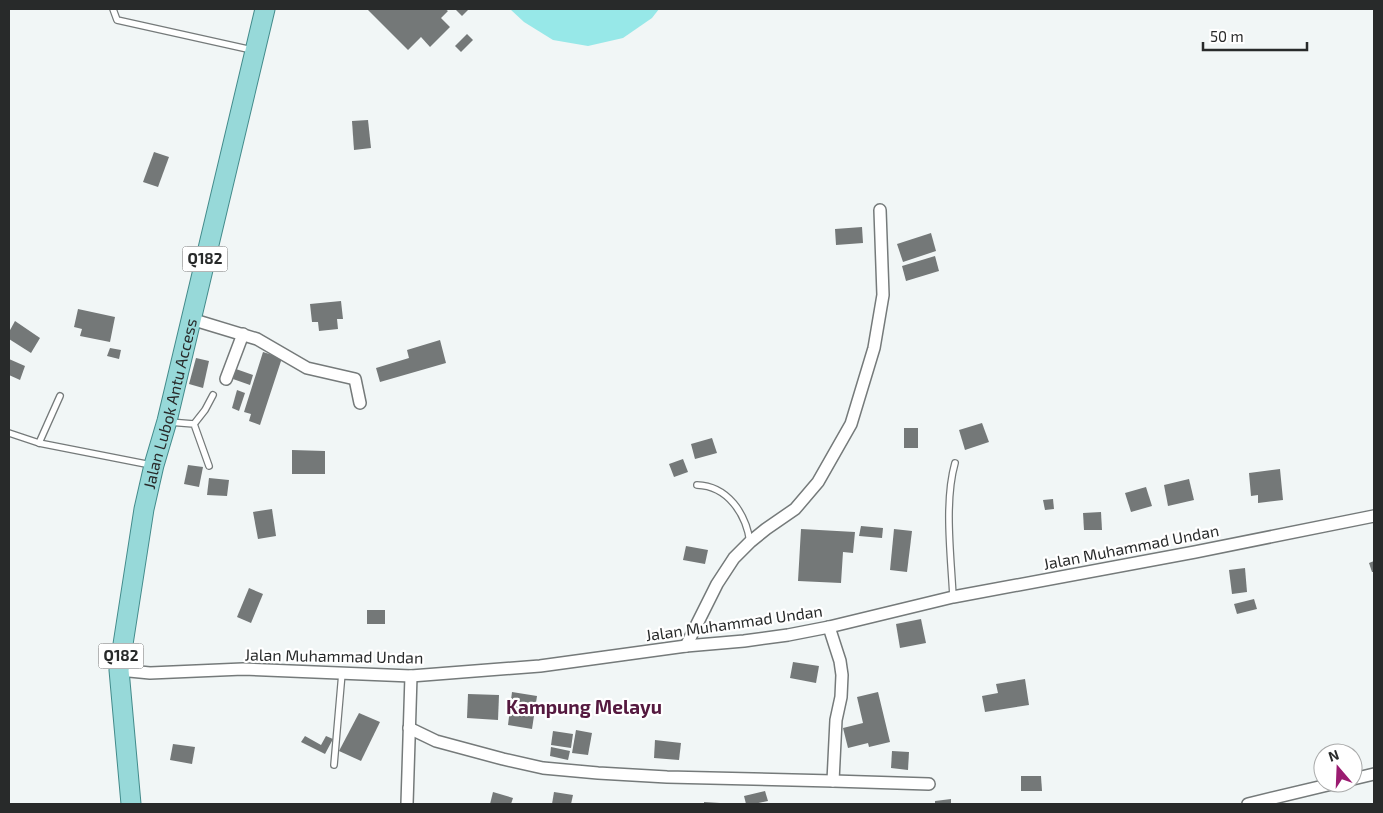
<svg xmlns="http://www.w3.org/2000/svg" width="1383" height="813" viewBox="0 0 1383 813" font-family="'Exo 2',sans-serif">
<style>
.green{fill:#97e8e8}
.building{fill:#747878}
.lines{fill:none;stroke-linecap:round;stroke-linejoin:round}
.lane-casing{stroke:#757a7a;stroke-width:8}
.street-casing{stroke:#757a7a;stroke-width:14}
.primary-casing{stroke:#438b8b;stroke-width:21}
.lane{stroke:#fff;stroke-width:5.5}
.street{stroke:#fff;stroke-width:11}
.primary{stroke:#97d9d9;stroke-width:19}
.labels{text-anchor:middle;stroke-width:4.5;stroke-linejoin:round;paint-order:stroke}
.shield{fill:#fff;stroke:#686a6a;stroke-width:1}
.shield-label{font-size:15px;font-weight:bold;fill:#282a2a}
.street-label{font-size:16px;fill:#282a2a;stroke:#fff}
.quarter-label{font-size:19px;font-weight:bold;fill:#55193f;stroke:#fff}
</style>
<rect width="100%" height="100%" fill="#f1f6f6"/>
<polygon class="green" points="510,9 659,9 652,18 623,38 588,46 553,40 524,22"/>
<g class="building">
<polygon points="367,9 445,9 448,11 441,18 450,27 430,47 421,37 408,50"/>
<polygon points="455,9 469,9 462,16"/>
<polygon points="467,34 473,40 461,52 455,46"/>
<polygon points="368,120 371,148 354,150 352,121"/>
<polygon points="154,152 169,157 158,187 143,182"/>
<polygon points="862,227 863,243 836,245 835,229"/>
<polygon points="931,233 936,251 903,262 897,244"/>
<polygon points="935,256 939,271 906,281 902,266"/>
<polygon points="341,301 343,319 337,319 338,329 319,331 318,322 312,322 310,304"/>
<polygon points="78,309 115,317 110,342 80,336 82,329 74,327"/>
<polygon points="15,321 40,338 31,353 9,339 9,332"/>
<polygon points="440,340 446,363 380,382 376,368 409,358 407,350"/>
<polygon points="110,348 121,350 119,359 107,356"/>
<polygon points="263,352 282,358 260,425 249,421 251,414 244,412"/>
<polygon points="196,358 209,361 203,388 189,384"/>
<polygon points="9,359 25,366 20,380 9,375"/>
<polygon points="236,369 253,375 250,385 233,379"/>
<polygon points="237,390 245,393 239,411 232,408"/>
<polygon points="982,423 989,442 965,450 959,430"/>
<rect x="904" y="428" width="14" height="20"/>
<polygon points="712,438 717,453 695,459 691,444"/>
<polygon points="292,450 325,451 325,474 292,474"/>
<polygon points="683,459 688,472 674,477 669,464"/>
<polygon points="188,465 203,467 199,487 184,484"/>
<polygon points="1280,469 1283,500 1258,503 1258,495 1251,496 1249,473"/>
<polygon points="209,478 229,480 227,496 207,495"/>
<polygon points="1189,479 1194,500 1168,506 1164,485"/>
<polygon points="1146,487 1152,506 1131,512 1125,493"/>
<polygon points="1053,499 1054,509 1045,510 1043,500"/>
<polygon points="272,509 276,536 258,539 253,512"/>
<polygon points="1101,512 1102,530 1084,530 1083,513"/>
<polygon points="861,526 883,528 882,538 859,536"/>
<polygon points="801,529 855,532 853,553 843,552 841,583 798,581"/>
<polygon points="894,529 912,531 907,572 890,570"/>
<polygon points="686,546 708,550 705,564 683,560"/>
<polygon points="1374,561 1374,572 1372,572 1369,563"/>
<polygon points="1245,568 1247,592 1232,594 1229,570"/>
<polygon points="249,588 263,594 251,623 237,617"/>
<polygon points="1254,599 1257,609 1237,614 1234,604"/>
<rect x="367" y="610" width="18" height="14"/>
<polygon points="921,619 926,643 900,648 896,624"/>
<polygon points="793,662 819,666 816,683 790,678"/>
<polygon points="1025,679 1029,705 985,712 982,696 998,693 996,684"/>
<polygon points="512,692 537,696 532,729 508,725"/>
<polygon points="878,692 890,742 869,747 868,743 848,748 843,728 863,723 857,697"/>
<polygon points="468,694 499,695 498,720 467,718"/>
<polygon points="359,713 380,722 361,761 339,751"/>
<polygon points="576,730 592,733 588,755 572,753"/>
<polygon points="553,731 573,734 571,748 551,745"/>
<polygon points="305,736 321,745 326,736 333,739 325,754 301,742"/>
<polygon points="655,740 681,743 679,760 654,758"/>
<polygon points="173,744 195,747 192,764 170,760"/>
<polygon points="551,747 570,751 568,760 550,756"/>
<polygon points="892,751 909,752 908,770 891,768"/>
<polygon points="1021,776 1041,776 1042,791 1021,791"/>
<polygon points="765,791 768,801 754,804 746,804 744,796"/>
<polygon points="493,792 513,798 511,804 490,804"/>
<polygon points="554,792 573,795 571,804 552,804"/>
<polygon points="951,799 951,804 935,804 935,801"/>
<polygon points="704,802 720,803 720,804 704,804"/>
</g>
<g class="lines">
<defs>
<g id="lane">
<polyline points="113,9 117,20 252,50"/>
<polyline points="169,422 194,424 209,466"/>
<polyline points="194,424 205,410 213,395"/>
<polyline points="9,433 39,443 151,465"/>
<polyline points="39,443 60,396"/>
<path d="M697,485C728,486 746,514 750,542"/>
<path d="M953,597C951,556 944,502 955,463"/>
<polyline points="334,765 342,673"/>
</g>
<g id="street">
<polyline points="191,319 257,339 307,368 355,379 360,403"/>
<polyline points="226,379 243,334"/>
<polyline points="829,627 840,661 842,675 841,697 836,720 833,781"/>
<polyline points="686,646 717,584 734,558 750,542 766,529 795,509 818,482 851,424 874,348 883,295 880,210"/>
<polyline points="119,670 150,673 243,669 411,676 540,666 686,646 744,641 788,635 829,627 953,597 1195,552 1374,516"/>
<polyline points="409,728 436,741 503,759 543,768 598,773 667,777 833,781 929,784"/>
<polyline points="1353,779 1374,774"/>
<polyline points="407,804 411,676"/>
<polyline points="1248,804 1336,783"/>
</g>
<g id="primary">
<path id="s1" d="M131,804L119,670L144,509L154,465L167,421L265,9"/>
</g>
</defs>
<use href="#lane" class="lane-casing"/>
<use href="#street" class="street-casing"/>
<use href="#primary" class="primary-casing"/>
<use href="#lane" class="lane"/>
<use href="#street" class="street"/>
<use href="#primary" class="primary"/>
</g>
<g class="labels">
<g class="shield">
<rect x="182.5" y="246.5" width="45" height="25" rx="4"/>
<rect x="98.5" y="643.5" width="45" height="25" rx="4"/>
</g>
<g class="shield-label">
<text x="205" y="264">Q182</text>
<text x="121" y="661">Q182</text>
</g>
<g class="street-label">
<text dy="6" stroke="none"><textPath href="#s1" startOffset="406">Jalan Lubok Antu Access</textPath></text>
<text transform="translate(1131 547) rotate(-11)" y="6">Jalan Muhammad Undan</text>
<text transform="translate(734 623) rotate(-8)" y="6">Jalan Muhammad Undan</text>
<text transform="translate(334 656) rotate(1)" y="6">Jalan Muhammad Undan</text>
</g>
<g class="quarter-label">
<text x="584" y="714">Kampung Melayu</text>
</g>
</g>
<rect width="1383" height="813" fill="none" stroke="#282a2a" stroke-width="20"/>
<g transform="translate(1338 768) rotate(341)"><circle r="24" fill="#ffffff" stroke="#a9aaaa"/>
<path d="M0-4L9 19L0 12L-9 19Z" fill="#9b1c71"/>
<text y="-8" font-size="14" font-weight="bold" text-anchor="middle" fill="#282a2a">N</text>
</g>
<path d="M1203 42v8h104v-8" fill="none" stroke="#282a2a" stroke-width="2.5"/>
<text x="1210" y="42" font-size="15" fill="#282a2a" stroke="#ffffff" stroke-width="4" paint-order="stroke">50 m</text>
</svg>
